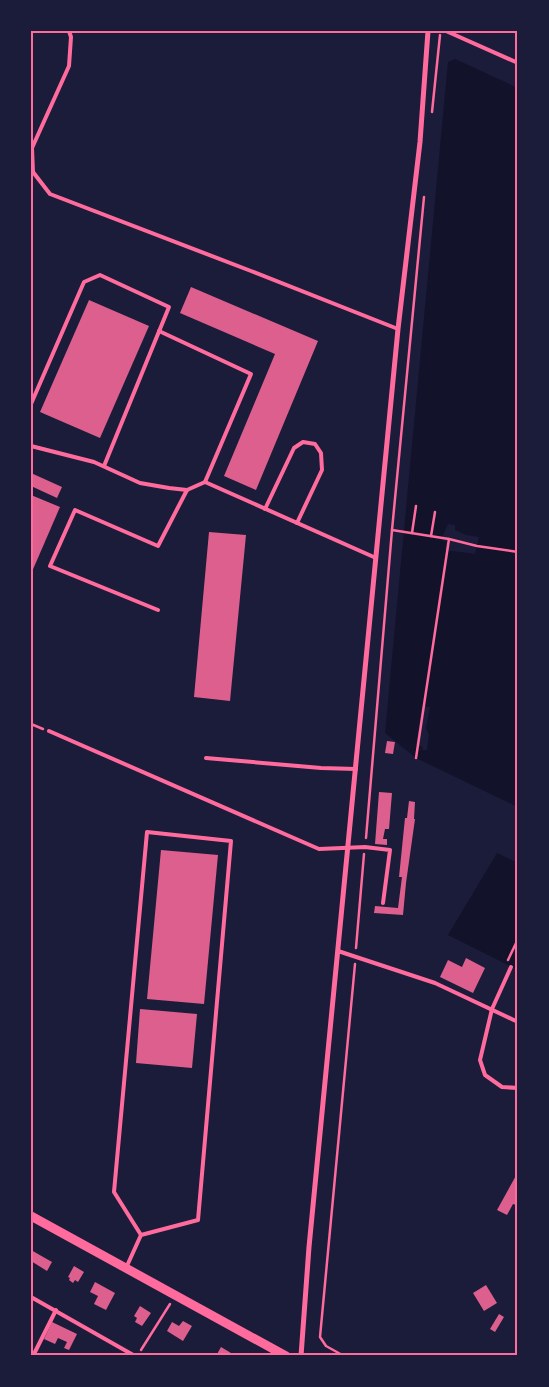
<svg xmlns="http://www.w3.org/2000/svg" width="549" height="1387" viewBox="0 0 549 1387" font-family="Mulish,sans-serif">
<style>
.water{fill:#12122b}
.pier{fill:#1b1b3a}
.building{fill:#dd5f8e}
.lines{fill:none;stroke-linecap:round;stroke-linejoin:round}
.path{stroke:#ff6b9d;stroke-width:2.5}
.service{stroke:#ff6b9d;stroke-width:4}
.minor{stroke:#ff6b9d;stroke-width:5}
.tertiary{stroke:#ff6b9d;stroke-width:9}
.neatline{fill:none;stroke:#ff6b9d;stroke-width:2}
</style>
<rect width="100%" height="100%" fill="#1b1b3a"/>
<g class="water">
<polygon points="455,59 518,88 518,807 416,758 385,733 448,62"/>
<polygon points="497,853 518,863 518,970 448,935"/>
</g>
<g class="pier">
<polygon points="448,524 455,525 455,530 466,535 479,537 475,554 445,550 446,542 441,540"/>
<polygon points="422,706 430,707 426,728 429,735 427,750 422,750 423,747 416,745"/>
</g>
<g class="building">
<polygon points="191,287 318,341 256,490 224,476 275,354 180,313"/>
<polygon points="89,300 149,326 100,438 40,412"/>
<polygon points="31,473 62,487 57,498 31,486"/>
<polygon points="31,495 60,507 31,574"/>
<polygon points="209,532 246,535 230,701 194,697"/>
<polygon points="387,741 395,742 393,754 385,753"/>
<polygon points="379,792 392,793 389,829 385,829 383,839 387,839 387,845 375,844"/>
<polygon points="409,801 415,802 414,819 415,819 406,883 403,915 374,913 375,906 398,908 402,877 399,877 405,818 407,818"/>
<polygon points="161,850 218,855 204,1004 147,999"/>
<polygon points="466,958 485,968 473,993 440,977 448,960 462,967"/>
<polygon points="140,1009 197,1014 192,1068 136,1063"/>
<polygon points="518,1172 518,1202 516,1205 513,1204 507,1215 497,1210"/>
<polygon points="31,1250 52,1262 47,1271 31,1261"/>
<polygon points="74,1266 84,1272 78,1282 75,1280 73,1283 69,1280 70,1278 68,1277"/>
<polygon points="95,1282 115,1293 106,1310 94,1304 98,1296 90,1292"/>
<polygon points="486,1285 497,1303 484,1311 473,1293"/>
<polygon points="140,1306 151,1313 142,1326 135,1322 137,1318 134,1316"/>
<polygon points="499,1314 504,1317 495,1332 490,1329"/>
<polygon points="183,1321 192,1326 183,1341 167,1331 172,1322 179,1326"/>
<polygon points="52,1322 77,1334 69,1350 64,1348 67,1342 58,1338 55,1344 44,1339"/>
<polygon points="221,1347 236,1356 216,1356"/>
</g>
<g class="lines">
<g class="path">
<polyline points="432,112 440,35"/>
<polyline points="392,530 449,539 477,546 518,552"/>
<polyline points="412,533 416,506"/>
<polyline points="431,536 435,512"/>
<polyline points="31,724 43,729"/>
<polyline points="416,758 449,539"/>
<polyline points="366,838 392,530 424,197"/>
<polyline points="356,948 364,854"/>
<polyline points="508,960 518,939"/>
<polyline points="141,1350 170,1304"/>
<polyline points="344,1356 326,1346 320,1337 355,964"/>
</g>
<g class="service">
<polyline points="69,31 71,37 69,66 32,148 33,172 50,194 251,271 398,329"/>
<polyline points="446,31 518,63"/>
<polyline points="159,331 251,374 205,482"/>
<polyline points="31,404 84,282 100,275 169,307 104,466"/>
<polyline points="31,446 94,462 140,483 169,488 187,490 205,482 376,558"/>
<polyline points="265,509 294,448 303,442 315,444 321,453 322,470 297,523"/>
<polyline points="158,610 50,566 75,510 158,546 187,490"/>
<polyline points="49,731 319,849 365,847 390,850 383,903"/>
<polyline points="206,758 321,768 356,769"/>
<polyline points="338,951 435,983 518,1022"/>
<polyline points="511,967 492,1009 480,1060 485,1075 502,1087 518,1088"/>
<polyline points="126,1268 141,1235 198,1220 231,841 147,832 114,1192 141,1235"/>
<polyline points="31,1297 135,1356"/>
<polyline points="33,1356 56,1310"/>
</g>
<polyline class="minor" points="301,1356 309,1247 398,329 420,142 428,31"/>
<polyline class="tertiary" points="31,1216 286,1356"/>
</g>
<rect width="549" height="1387" fill="none" stroke="#1b1b3a" stroke-width="65"/>
<rect x="32" y="32" width="484" height="1322" class="neatline"/>
</svg>
